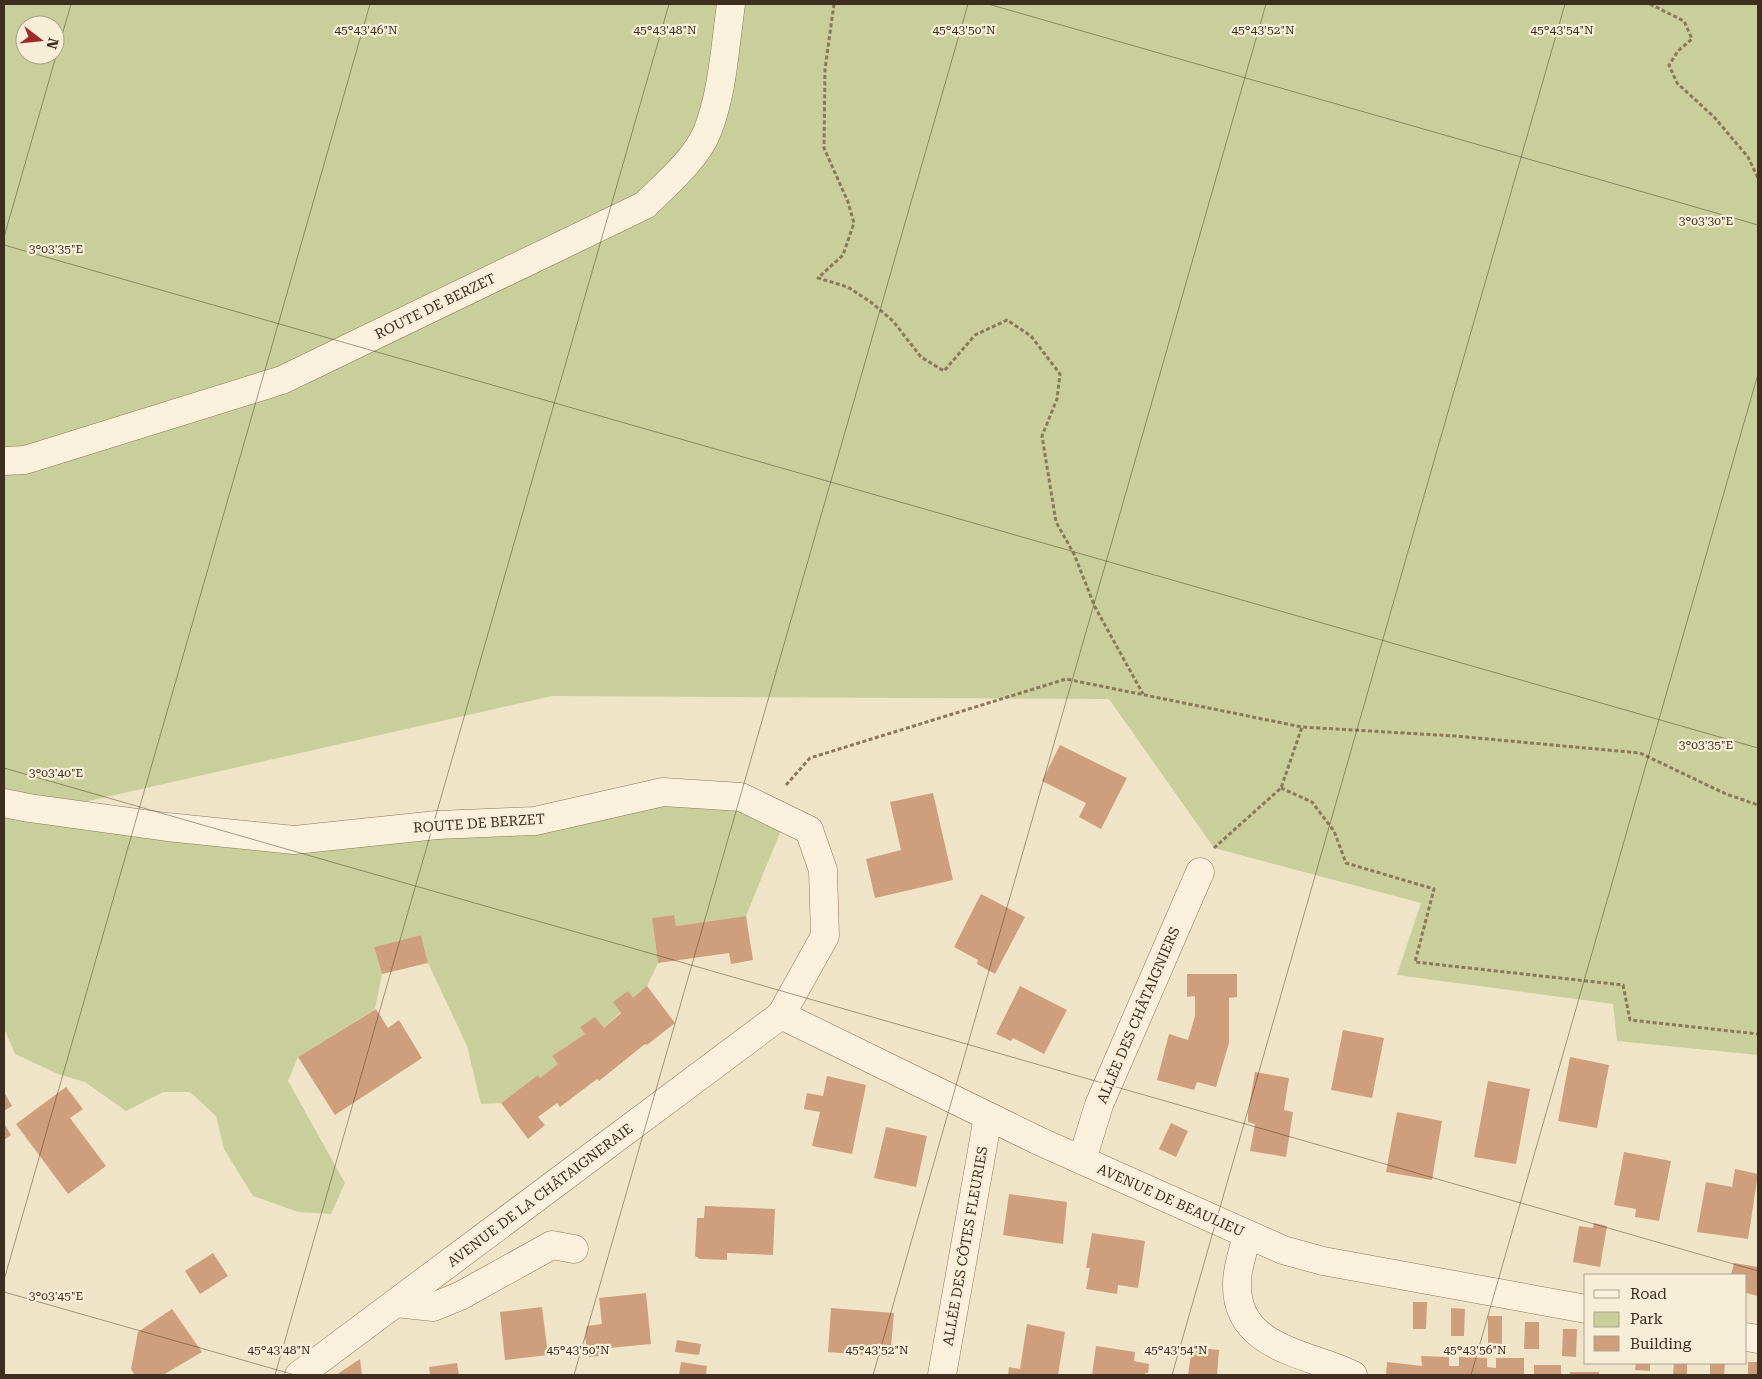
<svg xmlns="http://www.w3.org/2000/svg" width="1762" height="1379" viewBox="0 0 1762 1379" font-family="'Roboto Serif',serif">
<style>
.green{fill:#c9cf9b;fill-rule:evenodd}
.building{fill:#cf9f7d}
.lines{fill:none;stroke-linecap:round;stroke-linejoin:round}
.minor-casing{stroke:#8d765c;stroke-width:29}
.path{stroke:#8d765c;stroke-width:3;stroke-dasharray:4 2.5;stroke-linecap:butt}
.minor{stroke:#faf1dc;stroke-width:28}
.ticks{fill:none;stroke:#3d2e20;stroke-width:1;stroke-opacity:0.45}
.labels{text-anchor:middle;stroke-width:4.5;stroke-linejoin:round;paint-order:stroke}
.street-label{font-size:14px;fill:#3d2e20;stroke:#f7eed8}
.ticks-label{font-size:12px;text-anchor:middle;fill:#3d2e20;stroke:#f7eed8;stroke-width:4.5;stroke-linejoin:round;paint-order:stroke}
</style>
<rect width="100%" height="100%" fill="#f0e4c8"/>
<path class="green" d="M4,4H1758V1055L1617,1041L1613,1004L1397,975L1421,903L1214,848L1109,699L552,696L49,810L294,840L663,792L786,818L746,916L676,926L674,915L652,918L658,963L647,986L604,1028L595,1018L581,1027L585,1034L552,1056L558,1064L540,1078L538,1075L501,1103L481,1104L467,1046L428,963L421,935L374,947L382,974L375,1009L298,1057L288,1081L345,1183L331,1214L298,1212L253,1196L224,1149L216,1116L190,1092H163L126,1111L85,1082L58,1074L15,1054L4,1028ZM25,25H55V55H25Z"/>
<g class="building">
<polygon points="1060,745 1127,778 1101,829 1079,817 1086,803 1042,781"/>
<polygon points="933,793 953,880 875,898 866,859 901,850 890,802"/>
<polygon points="981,894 1025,917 995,974 977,964 978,960 954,947"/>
<polygon points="674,915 676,926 746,916 753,960 731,964 729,953 658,963 652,918"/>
<polygon points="421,935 428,963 382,974 374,947"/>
<polygon points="1187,974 1237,974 1237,997 1229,998 1229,1043 1216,1087 1197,1082 1194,1090 1157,1080 1169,1034 1188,1040 1195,1016 1195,996 1187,997"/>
<polygon points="647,986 675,1023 647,1045 645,1044 599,1081 597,1079 560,1107 557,1103 538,1117 545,1125 528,1139 501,1103 538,1075 540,1078 558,1064 552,1056 585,1034 580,1027 595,1017 604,1028 621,1013 613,1002 628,991 633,998"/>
<polygon points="1020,986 1067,1010 1044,1054 1013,1038 1011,1041 996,1034"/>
<polygon points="376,1009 388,1028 399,1020 422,1058 335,1115 298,1057"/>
<polygon points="1343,1030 1384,1038 1372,1098 1331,1090"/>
<polygon points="1570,1057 1609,1065 1597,1128 1558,1121"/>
<polygon points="1255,1072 1289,1078 1284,1110 1293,1112 1286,1157 1250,1151 1255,1124 1248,1122 1248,1113"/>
<polygon points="827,1076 866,1085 852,1154 812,1146 820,1112 804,1109 807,1093 823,1096"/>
<polygon points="1488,1081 1530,1089 1516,1164 1474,1157"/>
<polygon points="66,1087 83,1109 70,1118 106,1166 68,1194 16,1124"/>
<polygon points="4,1092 12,1106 4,1111"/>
<polygon points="1397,1112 1442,1121 1432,1180 1386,1172"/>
<polygon points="4,1123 11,1135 4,1140"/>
<polygon points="1171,1123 1188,1131 1176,1157 1159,1149"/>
<polygon points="886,1127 927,1136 916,1187 874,1178"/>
<polygon points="1624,1152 1671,1161 1659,1221 1635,1217 1636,1209 1614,1205"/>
<polygon points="1735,1169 1758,1174 1748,1239 1697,1232 1706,1182 1732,1187"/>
<polygon points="1009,1194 1067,1202 1063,1244 1003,1235"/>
<polygon points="705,1206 775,1209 773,1255 727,1253 727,1260 700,1259 695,1256 697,1218 704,1218"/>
<polygon points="1594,1223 1607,1226 1600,1267 1573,1262 1579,1226 1593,1228"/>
<polygon points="1092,1233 1145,1241 1138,1288 1118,1285 1117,1294 1086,1289 1090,1268 1086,1268"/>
<polygon points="213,1253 228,1276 200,1294 185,1271"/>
<polygon points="1734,1263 1758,1267 1758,1296 1746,1293 1746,1275 1731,1275"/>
<polygon points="646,1293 651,1344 609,1348 609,1355 589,1357 585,1338 587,1326 602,1324 599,1298"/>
<polygon points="1413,1302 1427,1302 1426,1329 1413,1329"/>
<polygon points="542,1307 548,1355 505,1360 500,1312"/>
<polygon points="831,1308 894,1313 890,1357 828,1352"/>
<polygon points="1451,1308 1465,1309 1464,1336 1451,1336"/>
<polygon points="172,1309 202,1352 163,1375 135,1375 131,1369 138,1332"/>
<polygon points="1488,1316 1502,1316 1502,1344 1488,1343"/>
<polygon points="1525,1322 1539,1322 1539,1349 1524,1349"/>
<polygon points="1027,1324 1065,1332 1058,1375 1008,1375 1009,1367 1020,1369"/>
<polygon points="1563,1329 1577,1329 1576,1357 1562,1356"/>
<polygon points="677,1340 701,1344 699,1355 675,1352"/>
<polygon points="1096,1346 1135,1352 1134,1361 1149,1364 1148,1373 1145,1373 1145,1375 1092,1375"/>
<polygon points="1192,1347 1219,1350 1217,1375 1188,1375"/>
<polygon points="1421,1356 1449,1357 1449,1366 1459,1366 1459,1357 1487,1358 1487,1367 1496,1368 1496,1358 1524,1358 1524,1375 1386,1375 1387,1362 1422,1366"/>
<polygon points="360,1359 362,1375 336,1375"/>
<polygon points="681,1362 707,1366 706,1375 679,1375"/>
<rect x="1748" y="1362" width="10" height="13"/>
<polygon points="457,1363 459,1375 430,1375 429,1367"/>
<polygon points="1636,1363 1650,1363 1650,1371 1635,1370"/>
<polygon points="1674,1363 1687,1363 1687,1375 1673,1375"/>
<polygon points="1710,1363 1725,1363 1724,1375 1710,1375"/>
<rect x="1534" y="1365" width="27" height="10"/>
<rect x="1570" y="1372" width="29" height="3"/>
</g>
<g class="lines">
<defs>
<g id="minor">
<path d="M4,461L25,460L282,380L645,205C666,184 696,159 707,132C723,92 725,46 731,4"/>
<polyline points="4,803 29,808 167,827 294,840 437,825 535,821 663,792 741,797 809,830 823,870 825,936 781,1015 299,1375"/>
<polyline points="781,1015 1039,1141 1283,1250 1323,1261 1586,1309"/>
<polyline points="1082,1160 1099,1105 1200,872"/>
<path d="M1247,1234C1244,1250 1237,1267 1237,1283C1235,1349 1308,1353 1353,1375"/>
<polyline points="396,1303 433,1307 460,1296 552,1245 574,1249"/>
<polyline points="1746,1337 1758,1339"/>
<polyline points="942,1375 988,1117"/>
</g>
</defs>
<use href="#minor" class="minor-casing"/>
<g class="path">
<polyline points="834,4 825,69 824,148 848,202 854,223 843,255 818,278 848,287 872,303 893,321 921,357 944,371 975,335 1007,320 1031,336 1060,374 1057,399 1042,436 1056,522 1074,554 1095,607 1143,694"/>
<polyline points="1650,4 1684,21 1692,39 1678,51 1669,65 1677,83 1714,117 1748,157 1758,178"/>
<polyline points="786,785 810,758 1066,679 1302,727 1455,736 1640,753 1726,794 1758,805"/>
<polyline points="1281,788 1312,802 1334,831 1346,863 1434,889 1415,962 1623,985 1630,1020 1758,1034"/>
<polyline points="1214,848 1281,788 1302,727"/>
</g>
<use href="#minor" class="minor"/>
</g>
<path class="ticks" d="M988,4L1758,225M4,237L71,4M4,245L1758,748M4,768L1758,1271M4,1280L370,4M4,1292L295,1375M275,1375L669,4M574,1375L968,4M873,1375L1266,4M1172,1375L1565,4M1471,1375L1758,374"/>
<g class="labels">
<g class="street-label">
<text transform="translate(435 306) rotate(-26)" y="5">ROUTE DE BERZET</text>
<text transform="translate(479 823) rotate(-4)" y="5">ROUTE DE BERZET</text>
<text transform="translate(1138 1015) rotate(-67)" y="5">ALLÉE DES CHÂTAIGNIERS</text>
<text transform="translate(540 1195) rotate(-37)" y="5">AVENUE DE LA CHÂTAIGNERAIE</text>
<text transform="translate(1171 1200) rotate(24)" y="5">AVENUE DE BEAULIEU</text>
<text transform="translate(965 1246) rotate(-80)" y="5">ALLÉE DES CÔTES FLEURIES</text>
</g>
</g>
<g class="ticks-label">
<text x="366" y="34">45°43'46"N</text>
<text x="665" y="34">45°43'48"N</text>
<text x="964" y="34">45°43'50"N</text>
<text x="1263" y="34">45°43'52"N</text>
<text x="1562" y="34">45°43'54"N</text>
<text x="1706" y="225">3°03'30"E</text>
<text x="56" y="253">3°03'35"E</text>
<text x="1706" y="749">3°03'35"E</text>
<text x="56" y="777">3°03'40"E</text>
<text x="56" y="1300">3°03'45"E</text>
<text x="279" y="1354">45°43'48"N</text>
<text x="578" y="1354">45°43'50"N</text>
<text x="877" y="1354">45°43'52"N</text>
<text x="1176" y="1354">45°43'54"N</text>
<text x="1475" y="1354">45°43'56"N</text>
</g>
<rect width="1762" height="1379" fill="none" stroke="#3d2e20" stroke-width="10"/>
<rect x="1584" y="1274" width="162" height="90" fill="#f7eed8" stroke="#ada18e"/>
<rect x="1594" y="1290" width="25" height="8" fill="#faf1dc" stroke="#ada18e"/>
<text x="1630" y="1299" font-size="15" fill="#3d2e20">Road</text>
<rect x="1594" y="1312" width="25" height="15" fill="#c9cf9b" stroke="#ada18e"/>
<text x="1630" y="1324" font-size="15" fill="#3d2e20">Park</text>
<rect x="1594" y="1336" width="25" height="15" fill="#cf9f7d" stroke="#ada18e"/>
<text x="1630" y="1349" font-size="15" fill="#3d2e20">Building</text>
<g transform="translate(40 40) rotate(106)"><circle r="24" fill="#f7eed8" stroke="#ada18e"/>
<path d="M0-4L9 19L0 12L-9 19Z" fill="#9e2a2b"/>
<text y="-8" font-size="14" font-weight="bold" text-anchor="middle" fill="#3d2e20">N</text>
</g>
</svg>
